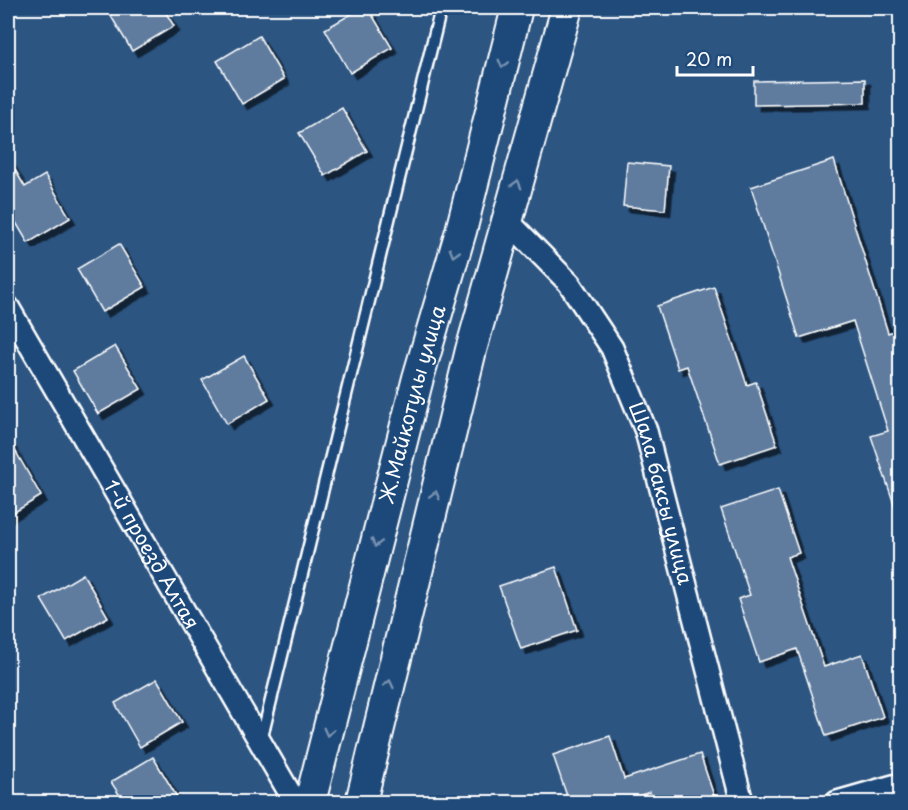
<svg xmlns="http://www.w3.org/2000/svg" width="908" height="810" viewBox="0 0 908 810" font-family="'Playpen Sans',sans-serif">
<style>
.building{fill:#5e7c9f;stroke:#fff;stroke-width:1.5;filter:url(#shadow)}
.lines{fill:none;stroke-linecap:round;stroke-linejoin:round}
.lane-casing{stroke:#fff;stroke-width:15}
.street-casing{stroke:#fff;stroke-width:26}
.secondary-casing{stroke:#fff;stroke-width:34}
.lane{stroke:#1f4a7a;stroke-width:10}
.street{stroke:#1f4a7a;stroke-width:21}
.secondary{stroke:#1f4a7a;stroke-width:30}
.oneway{stroke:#7992af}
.labels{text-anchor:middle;stroke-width:4.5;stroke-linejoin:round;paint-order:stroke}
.street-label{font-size:20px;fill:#fff;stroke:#1f4a7a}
</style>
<defs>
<filter id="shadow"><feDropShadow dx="5.5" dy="5.5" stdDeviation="0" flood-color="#0009"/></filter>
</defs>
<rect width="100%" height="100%" fill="#2c5582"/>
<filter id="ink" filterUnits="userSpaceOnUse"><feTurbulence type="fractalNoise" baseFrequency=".0167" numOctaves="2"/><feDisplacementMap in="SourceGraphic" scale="12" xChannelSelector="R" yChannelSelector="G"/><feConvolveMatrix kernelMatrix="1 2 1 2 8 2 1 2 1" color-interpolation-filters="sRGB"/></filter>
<g filter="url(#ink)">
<g class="building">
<polygon points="106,8 163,8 174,26 132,51"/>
<polygon points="362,8 368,8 392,48 350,73 325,29"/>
<polygon points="259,36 284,79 242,104 217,61"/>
<polygon points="865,79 865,103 754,105 754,81"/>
<polygon points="342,108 367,151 325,176 299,133"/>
<polygon points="8,158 25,187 45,175 70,218 28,243 8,209"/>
<polygon points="834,160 888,333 900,329 900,513 897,513 871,436 888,431 853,321 799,338 751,187"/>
<polygon points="627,162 669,166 665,210 623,206"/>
<polygon points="119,244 145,287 102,312 77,269"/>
<polygon points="714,287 747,385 756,382 777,445 720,464 687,366 678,369 657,306"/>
<polygon points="115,346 141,389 98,414 73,371"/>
<polygon points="244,356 269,399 227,424 202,380"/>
<polygon points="8,438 41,496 8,516"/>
<polygon points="778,490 799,553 787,557 824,667 862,654 883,717 826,736 797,649 759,662 738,599 750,595 721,509"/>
<polygon points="556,567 577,630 521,649 499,586"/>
<polygon points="83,574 108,617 66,641 41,599"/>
<polygon points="157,679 182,722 140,747 115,703"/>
<polygon points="610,736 624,779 700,754 716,802 653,802 650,792 620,802 569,802 553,755"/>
<polygon points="153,757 180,802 124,802 111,782"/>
</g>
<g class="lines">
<defs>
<polyline id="lane" points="261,741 441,8"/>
<g id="street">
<path id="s1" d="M507,220L569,283L612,348L646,431L742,802"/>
<path id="s2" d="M8,307L295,802"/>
<polyline points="837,802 900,784"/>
</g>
<g id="secondary">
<path id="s3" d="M310,802L418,378L461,231L517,8"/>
<polyline points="361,802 471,350 567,8"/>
</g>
</defs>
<use href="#lane" class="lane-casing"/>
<use href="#street" class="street-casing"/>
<use href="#secondary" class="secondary-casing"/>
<use href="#lane" class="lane"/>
<use href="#street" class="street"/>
<use href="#secondary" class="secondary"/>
</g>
<defs><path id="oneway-chevron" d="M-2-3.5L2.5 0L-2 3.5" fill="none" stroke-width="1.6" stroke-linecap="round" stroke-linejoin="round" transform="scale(1.5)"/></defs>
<g class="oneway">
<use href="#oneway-chevron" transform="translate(503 64) rotate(104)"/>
<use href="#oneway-chevron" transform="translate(517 184) rotate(-74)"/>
<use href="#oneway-chevron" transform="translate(454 253) rotate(106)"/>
<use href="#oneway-chevron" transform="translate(435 495) rotate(-76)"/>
<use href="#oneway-chevron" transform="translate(376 543) rotate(104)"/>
<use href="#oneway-chevron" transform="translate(389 684) rotate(-77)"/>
<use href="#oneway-chevron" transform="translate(328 732) rotate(104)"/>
</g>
</g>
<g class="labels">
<g class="street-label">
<text dy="7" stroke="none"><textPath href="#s3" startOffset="411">Ж.Майкотулы улица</textPath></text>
<text dy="7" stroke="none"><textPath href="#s1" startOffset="320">Шала баксы улица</textPath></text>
<text dy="7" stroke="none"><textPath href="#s2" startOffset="286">1-й проезд Алтая</textPath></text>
</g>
</g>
<rect width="908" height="810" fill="none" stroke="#1f4a7a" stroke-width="30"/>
<rect x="15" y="15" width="878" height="780" fill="none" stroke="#fff" stroke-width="2" filter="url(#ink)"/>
<path d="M677 66v9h76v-9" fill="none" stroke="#ffffff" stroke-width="3"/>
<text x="686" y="66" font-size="18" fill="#ffffff" stroke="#1f4a7a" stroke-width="4.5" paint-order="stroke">20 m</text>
</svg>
